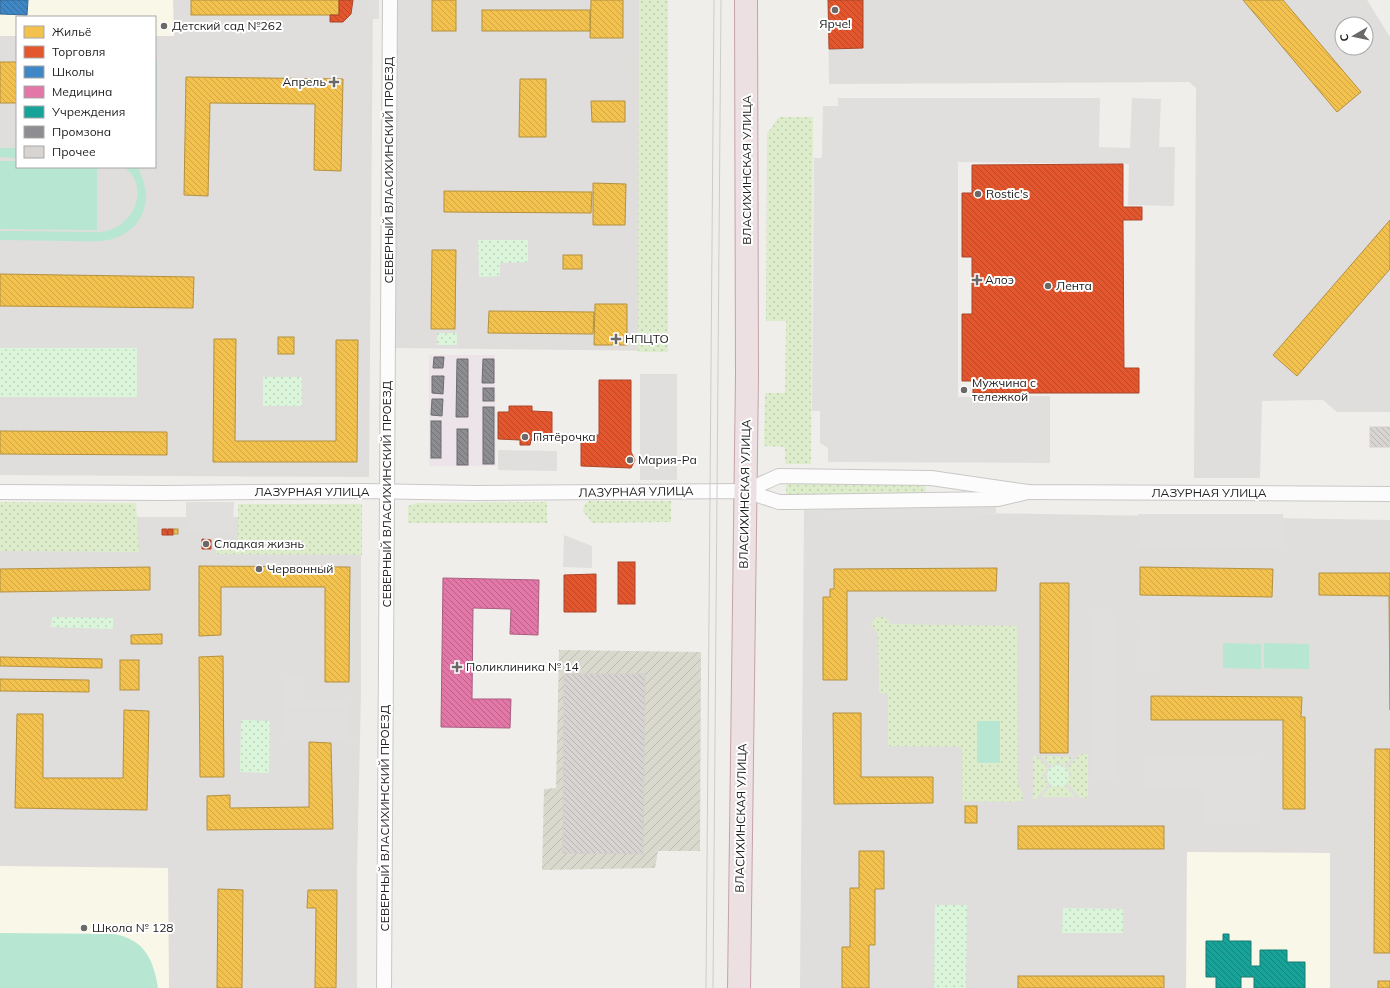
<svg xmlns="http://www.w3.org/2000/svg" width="1390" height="988" viewBox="0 0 1390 988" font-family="Mulish,sans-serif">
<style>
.residential{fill:#dfdedc;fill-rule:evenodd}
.industrial{fill:#ede4e9}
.education{fill:#f8f7e8}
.construction{fill:url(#construction-furrows)}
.grass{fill:url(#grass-dots)}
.park{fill:url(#park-dots)}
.pitch{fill:#b7e6d2}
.parking{fill:#e0dfde}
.homes{fill:url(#homes-back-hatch);stroke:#b49141}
.shops{fill:url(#shops-back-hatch);stroke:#aa472a}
.schools{fill:url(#schools-back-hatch);stroke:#366994}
.health{fill:url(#health-back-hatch);stroke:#a95e80}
.public{fill:url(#public-back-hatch);stroke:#1a7c75}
.industry{fill:url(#industry-back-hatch);stroke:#6d6d70}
.building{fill:url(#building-back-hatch);stroke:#d3d0cc}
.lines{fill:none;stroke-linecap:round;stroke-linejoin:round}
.street-casing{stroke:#c9c8c7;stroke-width:16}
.highway-casing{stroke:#c5a2ac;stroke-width:24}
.street{stroke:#fdfcfc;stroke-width:14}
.highway{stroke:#ece0e2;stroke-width:22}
.tram{stroke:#ccc;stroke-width:1}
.poi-dot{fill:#6a6968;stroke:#fff;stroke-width:1.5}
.labels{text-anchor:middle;stroke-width:4;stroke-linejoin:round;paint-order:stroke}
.poi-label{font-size:12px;fill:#222;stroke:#fff;text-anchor:start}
.street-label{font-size:12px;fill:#222;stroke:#fff}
</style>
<defs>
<pattern id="construction-furrows" width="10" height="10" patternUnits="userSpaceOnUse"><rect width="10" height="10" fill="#d9d9cd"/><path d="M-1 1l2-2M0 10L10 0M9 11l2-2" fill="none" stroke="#babab0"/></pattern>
<pattern id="grass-dots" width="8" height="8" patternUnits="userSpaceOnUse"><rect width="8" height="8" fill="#ddeccb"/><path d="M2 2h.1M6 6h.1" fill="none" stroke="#bdcaae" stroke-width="1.8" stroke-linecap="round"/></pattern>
<pattern id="park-dots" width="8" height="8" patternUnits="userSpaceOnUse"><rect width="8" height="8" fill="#daf5da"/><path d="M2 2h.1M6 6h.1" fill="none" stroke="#bbd2bb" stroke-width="1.8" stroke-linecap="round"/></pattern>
<pattern id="homes-back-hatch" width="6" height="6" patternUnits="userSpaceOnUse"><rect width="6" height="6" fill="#f2c14e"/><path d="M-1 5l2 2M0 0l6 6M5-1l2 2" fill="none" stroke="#cfa644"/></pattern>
<pattern id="shops-back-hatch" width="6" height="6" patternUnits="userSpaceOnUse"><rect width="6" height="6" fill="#e4572e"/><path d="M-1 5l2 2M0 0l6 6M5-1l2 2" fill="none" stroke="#b84827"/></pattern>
<pattern id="schools-back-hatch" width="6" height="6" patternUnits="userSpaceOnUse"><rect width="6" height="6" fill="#3f88c5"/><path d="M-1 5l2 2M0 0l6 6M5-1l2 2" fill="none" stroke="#346fa0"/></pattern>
<pattern id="health-back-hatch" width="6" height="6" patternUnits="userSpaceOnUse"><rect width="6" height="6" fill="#e377a8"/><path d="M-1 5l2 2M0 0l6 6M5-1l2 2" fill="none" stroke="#b86188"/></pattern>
<pattern id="public-back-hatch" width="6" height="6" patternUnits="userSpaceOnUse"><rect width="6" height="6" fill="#17a398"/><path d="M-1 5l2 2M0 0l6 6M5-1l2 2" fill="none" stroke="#14847c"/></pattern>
<pattern id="industry-back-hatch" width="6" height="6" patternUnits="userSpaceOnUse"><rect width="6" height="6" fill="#8d8d92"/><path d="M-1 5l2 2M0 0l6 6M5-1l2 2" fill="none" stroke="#737377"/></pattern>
<pattern id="building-back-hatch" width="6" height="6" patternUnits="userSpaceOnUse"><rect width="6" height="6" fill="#d7d4d2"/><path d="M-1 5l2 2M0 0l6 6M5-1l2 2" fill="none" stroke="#b8b6b4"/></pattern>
</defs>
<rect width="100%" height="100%" fill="#f0eeeb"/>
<g class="residential">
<path d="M0,0H373L369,477L0,475ZM17,17H155V167H17Z"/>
<polygon points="396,0 666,0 665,351 395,348"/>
<path d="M828,0H1367L1390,37V412H1337L1323,400L1262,401L1260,478H1194L1196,88L1189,82L829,84ZM1342,24H1366V48H1342Z"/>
<polygon points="804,510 1390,520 1390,988 800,988"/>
<polygon points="0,517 361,517 361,693 357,872 357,988 0,988"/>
</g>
<polygon class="industrial" points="429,355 495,355 496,466 429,466"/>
<g class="education">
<polygon points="0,0 173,0 174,36 155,36 155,17 17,17 17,36 0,36"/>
<polygon points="1187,852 1330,853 1330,988 1186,988"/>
<polygon points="0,866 168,868 169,988 0,988"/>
</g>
<polygon class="construction" points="559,650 701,652 700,851 658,851 655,868 542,870 544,789 556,788"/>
<g class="grass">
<polygon points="639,0 668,0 668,352 638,352"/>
<polygon points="779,117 813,117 811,464 785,464 785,447 764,446 765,393 785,393 786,321 766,321 767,134"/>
<polygon points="786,484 923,484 926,489 925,494 786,496"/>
<polygon points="588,501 671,501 671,522 592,523 583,511 584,505"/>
<polygon points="0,502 136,503 139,552 0,551"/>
<polygon points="547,502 547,523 408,523 408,506 417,503"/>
<polygon points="238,504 362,504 362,555 216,554 216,541 238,540"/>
<polygon points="875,617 885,617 890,624 1017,626 1018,784 1023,794 1022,801 1014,802 962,801 962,747 888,746 888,694 879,693 878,634 871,625"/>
<polygon points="1080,754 1088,754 1088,798 1080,798 1067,783 1071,775 1067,768"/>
<polygon points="1033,756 1036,756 1048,768 1043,775 1048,784 1036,799 1033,799"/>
<polygon points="1041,756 1073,757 1064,766 1058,763 1051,766"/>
<polygon points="1051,785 1057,788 1065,785 1075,797 1041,797"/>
</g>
<g class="park">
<polygon points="478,240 528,240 528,262 500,263 500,276 479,277"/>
<rect x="437" y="333" width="20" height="12"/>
<rect x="0" y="348" width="137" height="49"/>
<rect x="263" y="377" width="39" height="29"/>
<polygon points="52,617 113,618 113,629 51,627"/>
<polygon points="241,720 270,721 269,773 240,772"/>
<circle cx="1058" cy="776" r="11"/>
<polygon points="935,905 967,905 966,988 934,988"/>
<polygon points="1063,908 1123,909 1123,933 1062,933"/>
</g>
<g class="pitch">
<rect x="155" y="61" width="2" height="57"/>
<polygon points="0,148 17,148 17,158 0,157"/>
<polygon points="0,161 17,161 17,167 97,167 97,230 0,229"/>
<path d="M124,167L138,168C145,183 149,196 143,212C138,225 129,233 115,238C101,243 85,241 70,241C47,241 23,240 0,240V231L100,232C133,230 152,187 124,167Z"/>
<polygon points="1223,643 1261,644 1261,669 1223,668"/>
<polygon points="1264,643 1309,644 1309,669 1264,668"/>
<rect x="977" y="721" width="23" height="42"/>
<path d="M0,933L114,934C145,940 153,959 158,988H0Z"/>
</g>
<g class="parking">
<polygon points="369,0 379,0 379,19 368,19"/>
<polygon points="838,98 1100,98 1099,147 1130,148 1132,98 1161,99 1159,147 1175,147 1174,206 1128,205 1129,164 958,162 958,397 1050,396 1050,463 828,462 828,448 820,443 820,411 812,411 814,158 822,158 823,106 838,106"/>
<rect x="640" y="374" width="37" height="106"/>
<polygon points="498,450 557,451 557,471 498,470"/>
<polygon points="186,502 234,502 233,533 186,533"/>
<polygon points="823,506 996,507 996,513 823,513"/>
<polygon points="1138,514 1283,514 1283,548 1138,547"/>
<polygon points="564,535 592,546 592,568 563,567"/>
<polygon points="1091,615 1115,615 1114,782 1090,782"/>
<polygon points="1138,621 1159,621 1159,671 1137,670"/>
<polygon points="284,677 303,677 303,702 349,701 349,710 284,710"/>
<polygon points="284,713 349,713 349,739 285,739"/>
<polygon points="1144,754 1261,755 1261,824 1204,824 1205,787 1144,787"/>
</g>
<g class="homes">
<rect x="191" y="0" width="148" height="15"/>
<rect x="432" y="0" width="24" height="31"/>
<polygon points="591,0 623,0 623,38 590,38"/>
<polygon points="1243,0 1283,0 1361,92 1337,112"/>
<rect x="482" y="10" width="108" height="21"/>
<rect x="0" y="62" width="17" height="41"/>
<polygon points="186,77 343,79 341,171 314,170 315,104 210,103 208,196 184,195"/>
<polygon points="520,79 546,79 546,137 519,137"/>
<polygon points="591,101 625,101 625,122 592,122"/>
<polygon points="593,183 626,184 625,225 593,225"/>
<polygon points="444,191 592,192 591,213 444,212"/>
<polygon points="1390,220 1390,269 1297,376 1273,355"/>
<polygon points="432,250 456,250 455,329 431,329"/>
<rect x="563" y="255" width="19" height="14"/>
<polygon points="0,274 194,277 193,308 0,306"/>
<polygon points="595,304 627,304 627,345 594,345"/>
<polygon points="489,311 594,312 593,334 488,333"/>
<rect x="278" y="337" width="16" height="17"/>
<polygon points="214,339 236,339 235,441 336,441 336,340 358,340 357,462 213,462"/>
<polygon points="0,431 167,432 167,455 0,454"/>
<rect x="174" y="529" width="4" height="5"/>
<polygon points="199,566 350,567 349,682 325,682 325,587 221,587 221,635 199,636"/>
<polygon points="150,567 150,590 0,592 0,569"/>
<polygon points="1140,567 1273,569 1272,597 1140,595"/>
<polygon points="997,568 996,591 847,591 847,680 823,680 823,597 830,597 830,589 834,589 834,569"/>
<polygon points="1319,573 1390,573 1390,710 1389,596 1319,595"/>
<polygon points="1040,583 1069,583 1068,753 1040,753"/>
<polygon points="162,634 162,644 131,644 131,635"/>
<polygon points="223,656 224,777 200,777 199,657"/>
<polygon points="0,657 102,659 102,668 0,666"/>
<rect x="120" y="660" width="19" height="30"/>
<polygon points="0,679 89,680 89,692 0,691"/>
<polygon points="1151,696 1302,697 1301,717 1305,717 1305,809 1283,809 1283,720 1151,720"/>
<polygon points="124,710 149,711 147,810 15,808 17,714 43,714 43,778 123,778"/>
<polygon points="833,713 861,713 861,777 933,777 933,803 834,804"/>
<polygon points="309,742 331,743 333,829 207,830 207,796 230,795 230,808 309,807"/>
<polygon points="1375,749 1390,749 1390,953 1374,953"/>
<rect x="965" y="806" width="12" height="17"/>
<rect x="1018" y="826" width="146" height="23"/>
<polygon points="859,851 884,851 884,889 875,889 875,945 869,945 869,988 842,988 842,947 850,947 850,888 859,888"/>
<polygon points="218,889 243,890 242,988 217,988"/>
<polygon points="308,890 337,890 336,988 315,988 316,908 307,908"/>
<rect x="1018" y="976" width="146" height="12"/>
<rect x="1378" y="981" width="12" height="7"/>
</g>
<g class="shops">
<polygon points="339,0 353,0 351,14 343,22 330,22 330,15 339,15"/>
<polygon points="828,0 863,0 863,48 829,49"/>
<polygon points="1123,164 1123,207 1142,207 1142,220 1123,220 1124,368 1139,368 1139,393 973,393 973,381 962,381 962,314 972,314 972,257 962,257 962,193 972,193 972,165"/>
<polygon points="599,380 631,380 631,452 635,460 631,468 581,466 581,435 599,435"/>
<polygon points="509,406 532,406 532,411 552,412 552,440 531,440 530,445 520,445 520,440 498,439 498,412 509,412"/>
<polygon points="162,529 167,529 168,535 162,535"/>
<rect x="168" y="529" width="5" height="6"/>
<polygon points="202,539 211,540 211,549 202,549"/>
<rect x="618" y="562" width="17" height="42"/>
<polygon points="596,574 596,612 564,612 564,575"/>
</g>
<polygon class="schools" points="0,0 28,0 27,15 0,14"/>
<polygon class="health" points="443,578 539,580 538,635 510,634 511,609 473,608 472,699 511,699 510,728 441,727"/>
<polygon class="public" points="1223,934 1229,934 1229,941 1251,941 1251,966 1260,966 1260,950 1287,950 1287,962 1305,962 1305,988 1254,988 1254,977 1241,977 1241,988 1216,988 1216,977 1206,977 1206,941 1223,941"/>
<g class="industry">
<polygon points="434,357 444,357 443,368 433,368"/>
<polygon points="457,359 468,359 468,417 456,417"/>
<polygon points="483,359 494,359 494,383 482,383"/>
<polygon points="432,376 444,376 443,394 432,393"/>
<rect x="483" y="388" width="11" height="13"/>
<polygon points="432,399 443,399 442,416 431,415"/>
<rect x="483" y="407" width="11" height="57"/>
<rect x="431" y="421" width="10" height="37"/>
<rect x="457" y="429" width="11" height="36"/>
</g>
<g class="building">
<rect x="1370" y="427" width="20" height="20"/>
<polygon points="564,674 645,674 643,854 563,853"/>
</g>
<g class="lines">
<defs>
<g id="street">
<polyline points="745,491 779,476 931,478 1028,492 1390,494"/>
<polyline points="0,492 163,493 365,491 476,493 745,491 779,502 794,502 998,499 1028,492"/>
<polyline points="384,988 390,0"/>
</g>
<polyline id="highway" points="739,988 747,376 746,0"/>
</defs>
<use href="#street" class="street-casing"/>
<use href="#highway" class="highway-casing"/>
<use href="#street" class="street"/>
<use href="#highway" class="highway"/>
<g class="tram">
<polyline points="706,988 714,0"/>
<polyline points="713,988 721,0"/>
</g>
</g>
<g class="poi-dot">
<circle cx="835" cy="10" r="4"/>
<circle cx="164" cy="26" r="4"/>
<path d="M332 76h4v4h4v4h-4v4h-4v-4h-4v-4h4z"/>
<circle cx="978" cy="194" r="4"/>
<path d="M975 274h4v4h4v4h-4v4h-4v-4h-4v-4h4z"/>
<circle cx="1048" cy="286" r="4"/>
<path d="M614 333h4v4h4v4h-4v4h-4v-4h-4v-4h4z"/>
<circle cx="964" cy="390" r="4"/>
<circle cx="525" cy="437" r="4"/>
<circle cx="630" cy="460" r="4"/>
<circle cx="206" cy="544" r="4"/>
<circle cx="259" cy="569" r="4"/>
<path d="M455 661h4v4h4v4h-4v4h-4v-4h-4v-4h4z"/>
<circle cx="84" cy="928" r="4"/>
</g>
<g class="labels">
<g class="poi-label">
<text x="835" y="28" text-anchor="middle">Ярче!</text>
<text x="172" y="30">Детский сад №262</text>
<text x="326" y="86" text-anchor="end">Апрель</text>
<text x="986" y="198">Rostic's</text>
<text x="985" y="284">Алоэ</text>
<text x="1056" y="290">Лента</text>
<text x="625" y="343">НПЦТО</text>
<text x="972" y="387">Мужчина с<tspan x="972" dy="14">тележкой</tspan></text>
<text x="533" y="441">Пятёрочка</text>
<text x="638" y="464">Мария-Ра</text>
<text x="214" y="548">Сладкая жизнь</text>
<text x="267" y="573">Червонный</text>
<text x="466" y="671">Поликлиника № 14</text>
<text x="92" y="932">Школа № 128</text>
</g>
<g class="street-label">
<text transform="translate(389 170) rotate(-90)" y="4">СЕВЕРНЫЙ ВЛАСИХИНСКИЙ ПРОЕЗД</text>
<text transform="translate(747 170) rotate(-90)" y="4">ВЛАСИХИНСКАЯ УЛИЦА</text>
<text x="312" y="496">ЛАЗУРНАЯ УЛИЦА</text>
<text transform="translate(636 492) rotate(-1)" y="4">ЛАЗУРНАЯ УЛИЦА</text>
<text x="1209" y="497">ЛАЗУРНАЯ УЛИЦА</text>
<text transform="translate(387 494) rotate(-90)" y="4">СЕВЕРНЫЙ ВЛАСИХИНСКИЙ ПРОЕЗД</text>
<text transform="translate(745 494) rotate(-89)" y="4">ВЛАСИХИНСКАЯ УЛИЦА</text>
<text transform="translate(385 818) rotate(-90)" y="4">СЕВЕРНЫЙ ВЛАСИХИНСКИЙ ПРОЕЗД</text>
<text transform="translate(741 818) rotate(-89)" y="4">ВЛАСИХИНСКАЯ УЛИЦА</text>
</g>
</g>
<rect x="16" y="16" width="140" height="152" fill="#ffffff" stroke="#a7a7a7"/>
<rect x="24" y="26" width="20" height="12" fill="#f2c14e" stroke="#a7a7a7"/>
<text x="52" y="36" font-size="12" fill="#222222">Жильё</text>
<rect x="24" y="46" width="20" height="12" fill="#e4572e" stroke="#a7a7a7"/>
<text x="52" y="56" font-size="12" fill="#222222">Торговля</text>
<rect x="24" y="66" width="20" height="12" fill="#3f88c5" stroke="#a7a7a7"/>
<text x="52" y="76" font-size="12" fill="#222222">Школы</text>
<rect x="24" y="86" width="20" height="12" fill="#e377a8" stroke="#a7a7a7"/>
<text x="52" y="96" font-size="12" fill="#222222">Медицина</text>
<rect x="24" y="106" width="20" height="12" fill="#17a398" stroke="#a7a7a7"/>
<text x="52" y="116" font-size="12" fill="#222222">Учреждения</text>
<rect x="24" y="126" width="20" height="12" fill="#8d8d92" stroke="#a7a7a7"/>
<text x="52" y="136" font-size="12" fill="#222222">Промзона</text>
<rect x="24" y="146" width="20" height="12" fill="#d7d4d2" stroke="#a7a7a7"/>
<text x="52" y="156" font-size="12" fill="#222222">Прочее</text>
<g transform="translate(1354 36) rotate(261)"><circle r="19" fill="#ffffff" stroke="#a7a7a7"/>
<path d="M0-3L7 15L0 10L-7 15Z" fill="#6a6968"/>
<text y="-6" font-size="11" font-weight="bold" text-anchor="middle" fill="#222222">С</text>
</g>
</svg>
